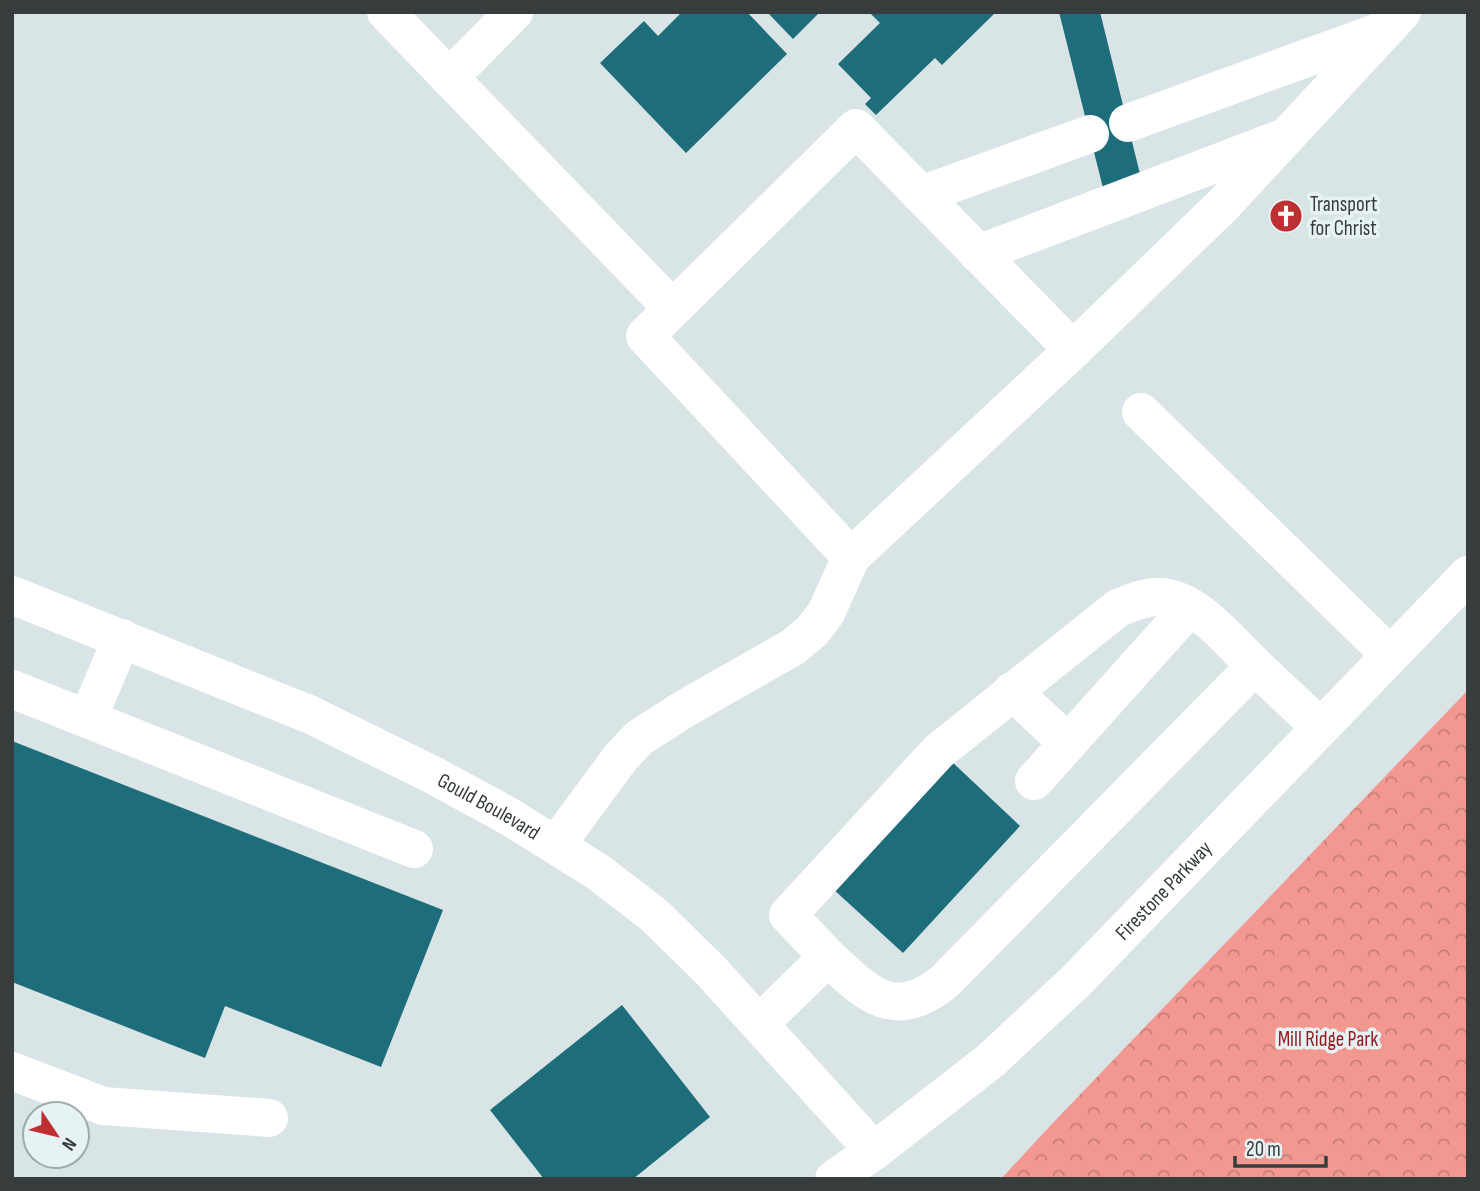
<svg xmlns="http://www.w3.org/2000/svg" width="1480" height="1191" viewBox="0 0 1480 1191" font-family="'Sofia Sans Condensed',sans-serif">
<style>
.park{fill:url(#park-crowns)}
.building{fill:#1e6d7a}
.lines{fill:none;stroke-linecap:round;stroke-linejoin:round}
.minor{stroke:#fff;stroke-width:38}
.labels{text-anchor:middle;stroke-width:7;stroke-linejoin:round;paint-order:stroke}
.poi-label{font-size:21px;fill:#373c3d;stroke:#e6f2f4;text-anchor:start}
.street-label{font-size:21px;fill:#373c3d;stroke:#e6f2f4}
.park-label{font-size:21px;fill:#93191e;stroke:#e6f2f4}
</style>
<defs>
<pattern id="park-crowns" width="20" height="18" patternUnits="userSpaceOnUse" patternTransform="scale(1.75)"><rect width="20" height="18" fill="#f39890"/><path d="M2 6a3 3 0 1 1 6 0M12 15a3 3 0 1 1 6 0" fill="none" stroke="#c67d77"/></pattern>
</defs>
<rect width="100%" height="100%" fill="#d9e4e6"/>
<polygon class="park" points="1468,690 1468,1179 1001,1179 1050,1126"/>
<g class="building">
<polygon points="682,12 747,12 787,54 686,153 600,63 644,21 658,36"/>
<polygon points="767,12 820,12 793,39"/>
<polygon points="869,12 996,12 942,65 935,58 876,115 865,104 871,98 838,64 880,23"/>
<polygon points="1059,12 1100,12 1141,178 1103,188"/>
<polygon points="12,741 443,910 381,1067 225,1006 205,1058 12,982"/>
<polygon points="950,760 1020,826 903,953 832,888"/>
<polygon points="622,1005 710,1117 633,1179 544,1179 490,1110"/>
</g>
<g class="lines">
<g class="minor">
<polyline points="386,12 672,308"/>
<polyline points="449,78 514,12"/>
<polyline points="1128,123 1381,31"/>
<polyline points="921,195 1090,134"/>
<polyline points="978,254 1280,139"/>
<polyline points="1141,412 1390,655"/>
<polyline points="851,557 645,336 856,128 1073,350"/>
<path id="s1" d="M12,595L311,715L433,775L510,817L598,872L654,915L711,971L874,1151"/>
<polyline points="12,689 414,849"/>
<polyline points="1012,691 1068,743"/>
<polyline points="88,718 122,638"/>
<polyline points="1034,781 1190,607"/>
<polyline points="556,845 621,757 639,738 684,709 793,647 812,631 826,613 851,557 1073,350 1223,205 1402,12"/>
<path d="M828,957L788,915L939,751L1118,608C1131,603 1146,596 1160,597C1196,598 1231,643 1255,666"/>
<path d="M759,1024L828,957C867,994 894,1022 944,982L1255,666L1320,727"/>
<polyline points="12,1071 103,1106 269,1118"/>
<path id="s2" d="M834,1179L874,1151L990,1061L1076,981L1468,575"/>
</g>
</g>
<defs>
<symbol id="church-disc" viewBox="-11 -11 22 22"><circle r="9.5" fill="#be2f31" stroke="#e6f2f4"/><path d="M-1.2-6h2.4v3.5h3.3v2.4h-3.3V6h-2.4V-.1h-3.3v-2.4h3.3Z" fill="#fff"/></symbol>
</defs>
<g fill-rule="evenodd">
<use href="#church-disc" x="1267" y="197" width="38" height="38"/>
</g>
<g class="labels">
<g class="poi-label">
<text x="1310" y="211">Transport<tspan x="1310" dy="24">for Christ</tspan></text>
</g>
<g class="street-label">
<text dy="7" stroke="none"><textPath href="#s1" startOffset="522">Gould Boulevard</textPath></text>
<text dy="7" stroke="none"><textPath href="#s2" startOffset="439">Firestone Parkway</textPath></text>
</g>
<g class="park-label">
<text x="1328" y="1046">Mill Ridge Park</text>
</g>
</g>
<rect width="1480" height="1191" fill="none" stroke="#373c3d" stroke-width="28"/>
<g transform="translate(56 1135) rotate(125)"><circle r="33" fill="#e6f2f4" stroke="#a0a9ab" stroke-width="2"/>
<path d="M0-5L12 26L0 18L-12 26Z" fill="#be2f31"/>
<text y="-10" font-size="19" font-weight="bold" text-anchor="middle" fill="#373c3d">N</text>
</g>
<path d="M1235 1156v10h91v-10" fill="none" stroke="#373c3d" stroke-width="3.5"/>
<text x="1246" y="1156" font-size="21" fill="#373c3d" stroke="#e6f2f4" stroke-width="5" paint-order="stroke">20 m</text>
</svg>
